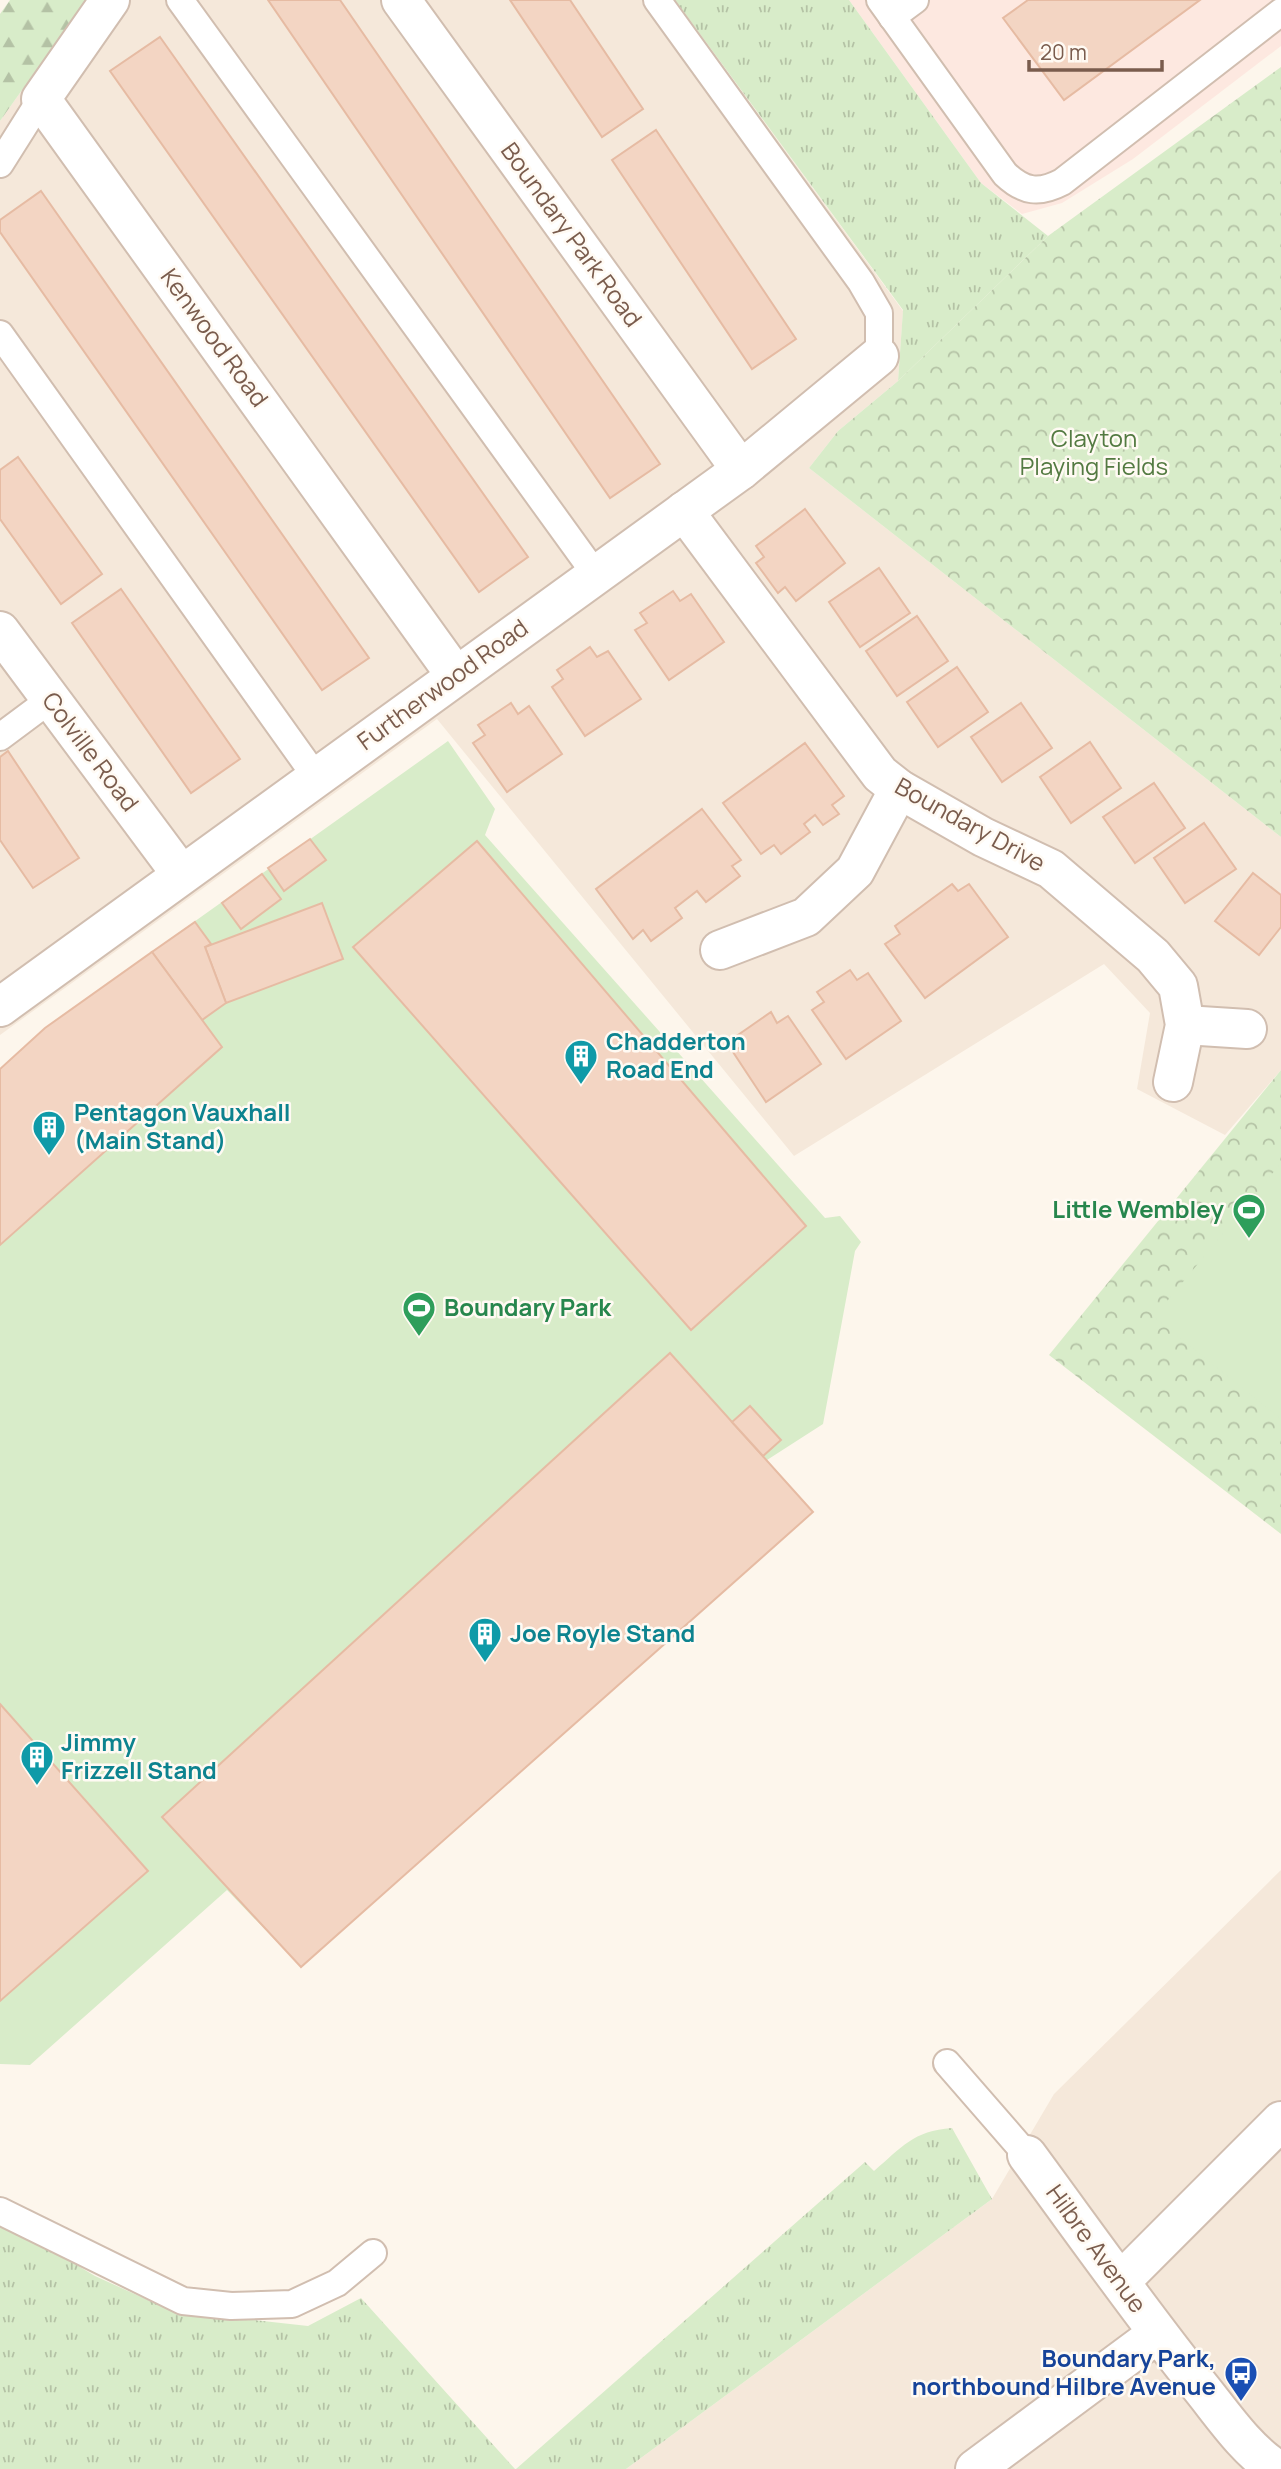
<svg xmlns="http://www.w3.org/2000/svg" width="1281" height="2469" viewBox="0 0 1281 2469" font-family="Manrope,sans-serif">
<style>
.residential{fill:#f5e8da}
.commercial{fill:#fde8e0}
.grass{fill:url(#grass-tufts)}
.forest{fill:url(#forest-firs)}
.park{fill:url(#park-crowns)}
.pitch{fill:#d8ecc9}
.building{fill:#f3d5c3;stroke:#e6bba3;stroke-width:2}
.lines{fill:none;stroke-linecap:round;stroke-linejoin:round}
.lane-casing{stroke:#d1beb0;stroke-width:30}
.street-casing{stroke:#d1beb0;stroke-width:42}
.lane{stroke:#fff;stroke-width:26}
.street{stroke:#fff;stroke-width:38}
.labels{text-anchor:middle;stroke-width:5;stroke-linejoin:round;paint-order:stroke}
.street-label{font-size:24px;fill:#7a5c4d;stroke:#fffaf3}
.park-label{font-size:24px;fill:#537a41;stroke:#fffaf3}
.culture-label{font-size:24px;font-weight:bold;fill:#0d838f;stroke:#fffaf3;text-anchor:start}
.leisure-label{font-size:24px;font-weight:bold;fill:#27864d;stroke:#fffaf3;text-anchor:end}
.transit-label{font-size:24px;font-weight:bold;fill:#164399;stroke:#fffaf3;text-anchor:end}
</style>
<defs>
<pattern id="grass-tufts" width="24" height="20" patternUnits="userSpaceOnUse" patternTransform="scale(1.75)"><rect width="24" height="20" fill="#d8ecc9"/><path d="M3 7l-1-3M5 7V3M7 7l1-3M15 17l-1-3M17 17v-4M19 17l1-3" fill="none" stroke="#b4c2a5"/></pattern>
<pattern id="forest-firs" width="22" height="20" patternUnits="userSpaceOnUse" patternTransform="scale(1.75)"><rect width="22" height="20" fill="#d8ecc9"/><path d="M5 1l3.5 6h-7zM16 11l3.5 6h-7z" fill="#b4c2a5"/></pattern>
<pattern id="park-crowns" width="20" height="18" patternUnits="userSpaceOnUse" patternTransform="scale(1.75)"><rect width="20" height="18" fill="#d8ecc9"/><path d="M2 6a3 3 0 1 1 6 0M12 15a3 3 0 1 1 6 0" fill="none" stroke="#b4c2a5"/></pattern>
</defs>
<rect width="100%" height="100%" fill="#fdf6ec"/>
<g class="residential">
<polygon points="86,0 675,0 903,311 898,381 838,431 809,468 1281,837 1281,1070 1225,1135 1137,1089 1150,1013 1104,964 794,1156 437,719 0,1035 0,121"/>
<polygon points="1281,1870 1281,2469 626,2469 992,2199 1054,2094"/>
</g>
<polygon class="commercial" points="849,0 1281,0 1281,46 1133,159 1062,203 1022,214 981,183"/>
<g class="grass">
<polygon points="675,0 849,0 981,183 1048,236 898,381 903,310"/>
<path d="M952,2128L992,2199L626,2469H516L865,2162L874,2171C902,2147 913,2131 952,2128Z"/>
<polygon points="0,2226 30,2237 95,2276 172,2311 308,2326 361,2298 515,2469 0,2469"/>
</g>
<polygon class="forest" points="10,0 86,0 0,121 0,14"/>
<g class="park">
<polygon points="1281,67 1281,837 809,468 838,431 898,381 1048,236"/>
<polygon points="1281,1070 1281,1534 1049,1355"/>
</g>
<g class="pitch">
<polygon points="448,741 495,809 485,835 825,1218 840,1216 861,1242 855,1251 823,1424 767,1460 813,1512 301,1967 227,1890 30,2065 0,2064 0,1069 45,1028"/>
<polygon points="1281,1163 1281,1419 1154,1317"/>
</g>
<g class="building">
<polygon points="268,0 340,0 660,464 610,498"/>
<polygon points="510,0 570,0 643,109 602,137"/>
<polygon points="1028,0 1200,0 1064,100 1003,18"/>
<polygon points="160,37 528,557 479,592 110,71"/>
<polygon points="656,130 796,339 752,369 612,160"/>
<polygon points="41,191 369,658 322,690 0,232 0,220"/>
<polygon points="18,457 102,574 61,604 0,519 0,470"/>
<polygon points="805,509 845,563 796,601 785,587 778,593 756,563 764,557 756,546"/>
<polygon points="879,568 910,613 860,647 829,602"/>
<polygon points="121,589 240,759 191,793 72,623"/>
<polygon points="673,591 680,601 691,594 724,642 669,680 635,630 647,623 640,613"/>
<polygon points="917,616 948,661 897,696 866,651"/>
<polygon points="590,647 597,657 608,651 641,699 585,736 552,687 563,679 557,670"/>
<polygon points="957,667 988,712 938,747 907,702"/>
<polygon points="511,703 518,714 529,706 562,754 507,792 473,743 485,735 478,725"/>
<polygon points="1021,703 1052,748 1002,782 971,737"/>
<polygon points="1090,742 1121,788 1071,823 1040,777"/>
<polygon points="805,743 844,796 832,805 839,814 823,825 815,815 804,824 810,832 781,854 774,845 761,854 723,803"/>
<polygon points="8,751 79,858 33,888 0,840 0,757"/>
<polygon points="1154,783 1185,828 1135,863 1103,817"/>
<polygon points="702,809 741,860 732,866 740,876 706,902 697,891 675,908 682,918 651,941 643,930 633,939 596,889"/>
<polygon points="1204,823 1236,869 1185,903 1154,858"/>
<polygon points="310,839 326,860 284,891 268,868"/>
<polygon points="477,841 806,1226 691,1330 353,947"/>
<polygon points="1253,873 1281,895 1281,927 1259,955 1215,921"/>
<polygon points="262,874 281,899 241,929 222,903"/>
<polygon points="952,884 958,891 969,884 1008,937 925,998 885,944 900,934 895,926"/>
<polygon points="322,903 343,959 226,1003 205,947"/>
<polygon points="195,922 211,944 205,947 226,1003 202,1020 152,952"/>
<polygon points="152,952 222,1047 0,1245 0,1069 45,1028"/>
<polygon points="850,970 857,980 868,973 901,1021 846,1059 812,1010 824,1002 817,992"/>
<polygon points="771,1012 777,1023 788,1016 821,1064 766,1102 733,1052 745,1044 738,1035"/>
<polygon points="670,1353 813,1512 301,1967 162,1817"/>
<polygon points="750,1406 781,1440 763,1456 732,1422"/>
<polygon points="0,1704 148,1871 0,2001"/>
</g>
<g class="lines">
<defs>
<g id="lane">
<polyline points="180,0 596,575"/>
<polyline points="657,0 861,282 879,313 879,356"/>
<path d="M880,0L1005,174C1024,192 1039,194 1062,182L1281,12"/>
<polyline points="892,17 915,0"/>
<polyline points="0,164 41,99"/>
<polyline points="0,334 316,777"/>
<polyline points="0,737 51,699"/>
<polyline points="947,2063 1027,2155"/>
<polyline points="0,2211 183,2301 231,2306 292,2304 337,2283 373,2253"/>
</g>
<g id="street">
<polyline points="110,0 41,99 456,676"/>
<polyline points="401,0 741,470"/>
<polyline points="684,511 880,774 899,789 983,837 1051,869 1153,956 1178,986 1185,1025 1173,1082"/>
<polyline points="0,631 181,874"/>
<polyline points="720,950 806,917 855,871 899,789"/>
<polyline points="0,1007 741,470 879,356"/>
<polyline points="1185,1025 1247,1029"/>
<path d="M1027,2155C1083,2231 1138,2309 1197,2383C1221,2412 1244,2448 1276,2469"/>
<polyline points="1121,2281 1281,2121"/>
<polyline points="975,2469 1157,2334"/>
</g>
</defs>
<use href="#lane" class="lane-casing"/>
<use href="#street" class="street-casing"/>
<use href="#lane" class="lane"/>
<use href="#street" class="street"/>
</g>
<defs>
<symbol id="building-pin" viewBox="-11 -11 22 30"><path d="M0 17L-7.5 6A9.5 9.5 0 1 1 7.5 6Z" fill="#0f9aa8" stroke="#fffaf3"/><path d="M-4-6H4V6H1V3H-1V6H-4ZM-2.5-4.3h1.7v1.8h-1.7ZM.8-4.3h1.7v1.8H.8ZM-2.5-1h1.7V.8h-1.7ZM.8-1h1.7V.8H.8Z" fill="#fff"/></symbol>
<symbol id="stadium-pin" viewBox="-11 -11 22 30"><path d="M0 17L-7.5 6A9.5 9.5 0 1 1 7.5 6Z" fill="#2e9e5b" stroke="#fffaf3"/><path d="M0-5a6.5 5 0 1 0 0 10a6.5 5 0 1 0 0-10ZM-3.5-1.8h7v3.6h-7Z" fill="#fff"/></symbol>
<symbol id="bus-pin" viewBox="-11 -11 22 30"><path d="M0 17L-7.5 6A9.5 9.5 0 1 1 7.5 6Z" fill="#1a4fb4" stroke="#fffaf3"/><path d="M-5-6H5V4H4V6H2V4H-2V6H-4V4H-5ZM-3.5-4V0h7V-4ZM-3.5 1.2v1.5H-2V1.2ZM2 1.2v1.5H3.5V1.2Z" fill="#fff"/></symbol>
</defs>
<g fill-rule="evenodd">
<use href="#building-pin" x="562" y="1037" width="38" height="52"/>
<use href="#building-pin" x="30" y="1108" width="38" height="52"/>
<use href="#stadium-pin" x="1230" y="1191" width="38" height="52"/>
<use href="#stadium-pin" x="400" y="1289" width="38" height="52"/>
<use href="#building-pin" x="466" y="1615" width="38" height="52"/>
<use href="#building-pin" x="18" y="1738" width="38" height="52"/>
<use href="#bus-pin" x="1222" y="2354" width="38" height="52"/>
</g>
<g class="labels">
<g class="street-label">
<text transform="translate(571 235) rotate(54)" y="8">Boundary Park Road</text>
<text transform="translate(214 338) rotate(54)" y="8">Kenwood Road</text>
<text transform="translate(443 685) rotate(-36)" y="8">Furtherwood Road</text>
<text transform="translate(90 752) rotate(53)" y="8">Colville Road</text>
<text transform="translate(970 825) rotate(29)" y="8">Boundary Drive</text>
<text transform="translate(1096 2249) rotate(54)" y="8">Hilbre Avenue</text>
</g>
<g class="park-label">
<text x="1094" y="447">Clayton<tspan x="1094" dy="28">Playing Fields</tspan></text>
</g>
<g class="culture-label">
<text x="606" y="1050">Chadderton<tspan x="606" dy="28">Road End</tspan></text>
<text x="74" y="1121">Pentagon Vauxhall<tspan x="74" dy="28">(Main Stand)</tspan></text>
<text x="510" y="1642">Joe Royle Stand</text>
<text x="61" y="1751">Jimmy<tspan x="61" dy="28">Frizzell Stand</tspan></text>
</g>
<g class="leisure-label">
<text x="1224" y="1218">Little Wembley</text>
<text x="444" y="1316" text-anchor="start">Boundary Park</text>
</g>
<g class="transit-label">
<text x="1216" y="2367">Boundary Park,<tspan x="1216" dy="28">northbound Hilbre Avenue</tspan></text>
</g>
</g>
<path d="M1029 60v10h133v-10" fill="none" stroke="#7a5c4d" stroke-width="3.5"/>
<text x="1040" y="60" font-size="21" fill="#7a5c4d" stroke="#fffaf3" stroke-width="5" paint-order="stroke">20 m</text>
</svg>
